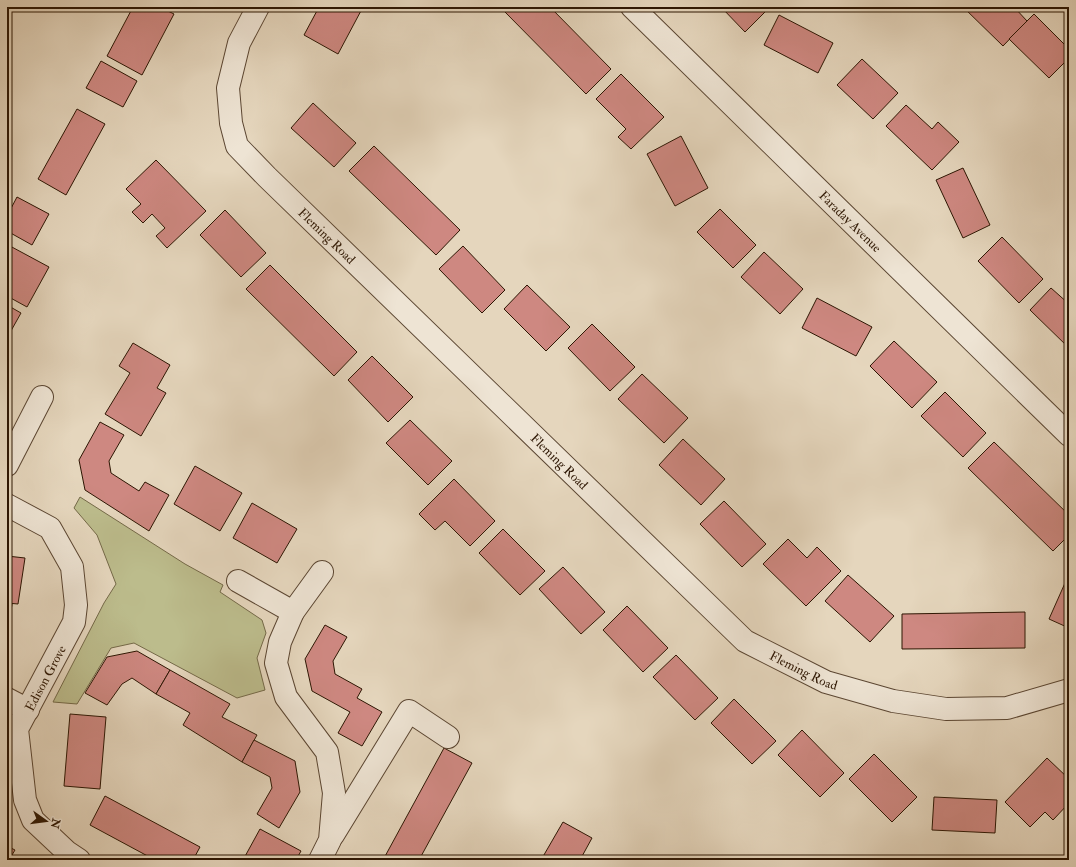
<svg xmlns="http://www.w3.org/2000/svg" width="1076" height="867" viewBox="0 0 1076 867" font-family="'IM FELL Double Pica',serif">
<style>
.green{fill:#bcbc8c;stroke:#746948}
.building{fill:#ce8881;stroke:#2d1603}
.lines{fill:none;stroke-linecap:round;stroke-linejoin:round}
.minor-casing{stroke:#5b4632;stroke-width:24}
.minor{stroke:#eee4d4;stroke-width:22}
.labels{text-anchor:middle;stroke-width:4;stroke-linejoin:round;paint-order:stroke}
.street-label{font-size:13px;fill:#2d1603;stroke:#eee4d4}
</style>
<rect width="100%" height="100%" fill="#e5d6bd"/>
<filter id="stains"><feTurbulence type="fractalNoise" baseFrequency=".005" numOctaves="4"/><feColorMatrix values="0 0 0 0 .2 0 0 0 0 .09 0 0 0 0 .02 0 0 0 .5 -.17"/></filter>
<radialGradient id="worn" r=".72"><stop offset=".6" stop-color="#630" stop-opacity="0"/><stop offset="1" stop-color="#630" stop-opacity=".3"/></radialGradient>
<polygon class="green" points="80,497 185,564 223,585 220,592 262,620 266,633 257,658 265,690 237,698 134,643 111,648 77,704 53,702 104,603 116,584 97,535 74,508"/>
<g class="building">
<polygon points="133,7 160,7 174,14 142,75 107,56"/>
<polygon points="319,7 363,7 338,54 304,35"/>
<polygon points="508,7 550,7 611,69 586,94 504,11"/>
<polygon points="721,7 766,7 768,9 745,32"/>
<polygon points="963,7 1014,7 1027,21 1003,46"/>
<polygon points="1034,14 1069,49 1069,58 1049,78 1009,39"/>
<polygon points="779,15 833,43 818,73 764,45"/>
<polygon points="862,59 898,93 873,119 837,85"/>
<polygon points="101,61 137,81 123,107 86,88"/>
<polygon points="621,74 664,117 631,149 618,137 626,129 596,99"/>
<polygon points="313,103 356,143 334,167 291,128"/>
<polygon points="906,105 932,129 938,122 959,142 932,170 886,126"/>
<polygon points="77,109 105,124 66,195 38,179"/>
<polygon points="681,136 708,188 675,206 647,154"/>
<polygon points="374,146 460,230 436,255 349,171"/>
<polygon points="156,160 206,211 167,248 156,236 165,228 152,214 143,223 132,212 141,204 126,189"/>
<polygon points="963,168 990,225 963,238 936,180"/>
<polygon points="17,197 49,214 32,245 7,231 7,216"/>
<polygon points="720,209 756,245 733,268 697,232"/>
<polygon points="225,210 266,253 241,277 200,235"/>
<polygon points="1002,237 1043,279 1019,303 978,261"/>
<polygon points="10,246 49,267 27,307 7,296 7,252"/>
<polygon points="463,246 505,290 482,313 439,269"/>
<polygon points="764,252 803,289 780,314 741,277"/>
<polygon points="270,265 357,352 334,376 246,289"/>
<polygon points="527,285 570,327 546,351 504,309"/>
<polygon points="1051,288 1069,304 1069,348 1030,310"/>
<polygon points="817,298 872,327 856,356 802,328"/>
<polygon points="7,305 21,313 7,338"/>
<polygon points="592,324 635,367 610,391 568,348"/>
<polygon points="894,341 937,382 912,408 870,366"/>
<polygon points="133,343 170,365 157,388 166,393 141,436 105,414 130,373 119,366"/>
<polygon points="372,356 413,397 388,422 348,380"/>
<polygon points="642,374 688,418 664,443 618,399"/>
<polygon points="945,392 986,433 963,457 921,416"/>
<polygon points="410,420 452,461 428,485 386,443"/>
<polygon points="100,422 124,435 109,461 111,473 139,491 145,482 169,495 149,531 85,490 79,460"/>
<polygon points="683,439 725,479 701,505 659,465"/>
<polygon points="994,442 1069,515 1069,535 1053,551 968,468"/>
<polygon points="195,466 242,493 220,531 174,504"/>
<polygon points="454,479 495,521 470,546 445,521 435,530 419,514"/>
<polygon points="724,501 766,544 742,567 700,524"/>
<polygon points="252,503 297,529 277,563 233,538"/>
<polygon points="503,529 545,571 520,595 479,553"/>
<polygon points="788,539 807,558 817,547 841,571 806,606 763,564"/>
<polygon points="7,556 25,558 18,604 7,603"/>
<polygon points="563,567 605,612 581,634 539,589"/>
<polygon points="1069,574 1069,628 1049,619"/>
<polygon points="848,575 894,616 870,642 825,601"/>
<polygon points="7,603 12,604 7,637"/>
<polygon points="627,606 668,648 643,672 603,630"/>
<polygon points="1025,612 1025,648 902,649 902,614"/>
<polygon points="325,625 347,637 333,661 335,674 362,689 357,698 382,712 362,746 338,733 350,712 312,691 305,659"/>
<polygon points="137,651 170,670 156,694 132,678 122,684 107,705 85,693 107,657"/>
<polygon points="676,655 718,698 695,720 653,677"/>
<polygon points="170,670 230,704 222,717 257,735 242,762 183,725 190,713 156,694"/>
<polygon points="734,699 776,741 752,764 711,723"/>
<polygon points="70,714 106,717 100,789 64,786"/>
<polygon points="802,730 844,773 820,797 778,755"/>
<polygon points="254,740 295,761 300,792 279,828 257,814 272,788 270,777 242,762"/>
<polygon points="444,748 472,763 419,860 383,860"/>
<polygon points="874,754 917,797 892,822 849,779"/>
<polygon points="1047,758 1069,779 1069,803 1053,820 1045,812 1030,827 1005,802"/>
<polygon points="105,796 200,847 193,860 155,860 90,825"/>
<polygon points="934,797 997,800 995,833 932,830"/>
<polygon points="563,822 592,838 580,860 541,860"/>
<polygon points="260,829 301,851 296,860 243,860"/>
<polygon points="7,846 15,850 9,860 7,860"/>
</g>
<g class="lines">
<defs>
<g id="minor">
<path id="s1" d="M258,7L239,43L228,88L231,123L237,146L267,177L745,641L826,682L893,701L946,709L1007,708L1069,690"/>
<path id="s2" d="M632,7L1069,435"/>
<polyline points="7,465 42,397"/>
<polyline points="7,505 50,528 72,567 76,605 74,622 17,729 25,800 33,820 67,852 79,860"/>
<polyline points="238,581 293,612"/>
<polyline points="7,699 28,710"/>
<polyline points="333,835 409,711 448,737"/>
<polyline points="320,860 330,840 334,793 327,752 286,697 276,663 280,642 293,612 322,572"/>
</g>
</defs>
<use href="#minor" class="minor-casing"/>
<use href="#minor" class="minor"/>
</g>
<g class="labels">
<g class="street-label">
<text dy="5" stroke="none"><textPath href="#s2" startOffset="306">Faraday Avenue</textPath></text>
<text dy="5" stroke="none"><textPath href="#s1" startOffset="273">Fleming Road</textPath></text>
<text dy="5" stroke="none"><textPath href="#s1" startOffset="597">Fleming Road</textPath></text>
<text dy="5" stroke="none"><textPath href="#s1" startOffset="921">Fleming Road</textPath></text>
<text transform="translate(45 678) rotate(-62)" y="5">Edison Grove</text>
</g>
</g>
<rect width="1076" height="867" fill="none" stroke="#e5d6bd" stroke-width="24"/>
<rect x="8" y="8" width="1060" height="851" fill="none" stroke="#2d1603" stroke-width="2"/>
<rect x="12" y="12" width="1052" height="843" fill="none" stroke="#2d1603"/>
<g transform="translate(46 821) rotate(104)" stroke="#eee4d4" stroke-width="3" paint-order="stroke">
<path d="M0-3L7 15L0 10L-7 15Z" fill="#2d1603"/>
<text y="-6" font-size="11" font-weight="bold" text-anchor="middle" fill="#2d1603">N</text>
</g>
<rect width="100%" height="100%" filter="url(#stains)"/>
<rect width="100%" height="100%" fill="url(#worn)"/>
</svg>
